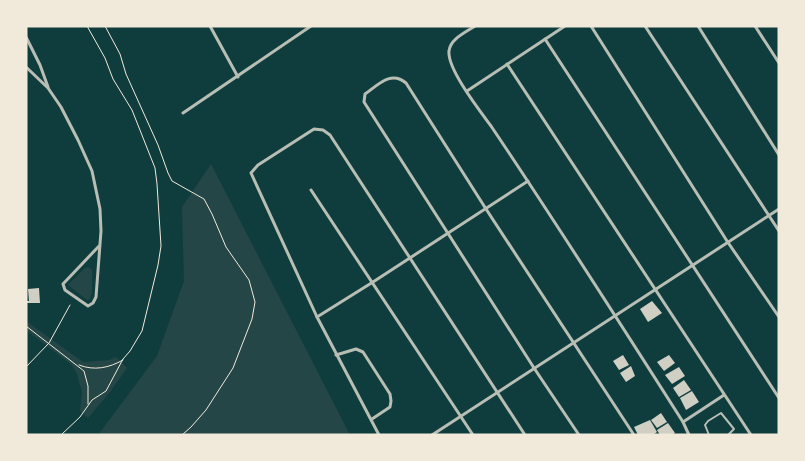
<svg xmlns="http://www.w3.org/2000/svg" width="805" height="461" viewBox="0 0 805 461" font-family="'Exo 2',sans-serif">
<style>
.green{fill:#244646}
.building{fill:#cfcfc3}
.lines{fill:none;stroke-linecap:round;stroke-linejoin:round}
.path{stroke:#f1e9da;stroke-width:1}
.service{stroke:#b8beb3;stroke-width:2}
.minor{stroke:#b8beb3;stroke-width:3}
</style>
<rect width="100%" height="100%" fill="#0f3d3e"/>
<g class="green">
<polygon points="211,164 350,435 98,435 157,356 184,281 182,207"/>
<polygon points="88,267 92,270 92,292 90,299 87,300 68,285 85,268"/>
<polygon points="26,321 83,362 109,360 116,357 127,368 110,392 88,418 80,411 82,392 77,374 72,365 26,330"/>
</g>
<g class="building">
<polygon points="39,288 40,303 26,303 26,301 29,301 28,289"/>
<polygon points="652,301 662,313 648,322 640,309"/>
<polygon points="623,355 629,365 619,370 613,361"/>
<polygon points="669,355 675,363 664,371 657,362"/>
<polygon points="631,366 635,376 626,382 620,373"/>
<polygon points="679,367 685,376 672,384 665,375"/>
<polygon points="684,380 691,390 679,397 673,388"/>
<polygon points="692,391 699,402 686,410 680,398"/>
<polygon points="661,413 667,422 657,428 651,420"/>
<polygon points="650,420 657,432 653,435 638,435 634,427"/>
<polygon points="668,423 675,433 672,435 660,435 657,430"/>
</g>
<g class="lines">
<g class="path">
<polyline points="105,26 120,54 126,74 158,145 168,173 172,181 204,199 212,214 226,247 249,280 255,302 252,319 233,368 206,410 191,427 182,435"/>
<polyline points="26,326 84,371 88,386 88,404"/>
<path d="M79,365C94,371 109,368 123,360"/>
<polyline points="26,367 49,343 70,305"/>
<polyline points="61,435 80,417 92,400 106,391 123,359 130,351 142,331 158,265 161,246 157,184 155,168 132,110 113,79 105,58 87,26"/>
</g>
<polyline class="service" points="709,435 705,425 708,421 721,413 734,429 728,435"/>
<g class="minor">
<polyline points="210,26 238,77"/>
<path d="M475,26C466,32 450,39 449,51C447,69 480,111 491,126C557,224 620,323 683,422L689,435"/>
<polyline points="591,26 727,241 779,317"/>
<polyline points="645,26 779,231"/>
<polyline points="698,26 779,155"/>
<polyline points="755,26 779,63"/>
<polyline points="26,37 40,65 48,87"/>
<polyline points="545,39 779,398"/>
<polyline points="507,64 751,435"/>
<polyline points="26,67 48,88 61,107 78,140 92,171 100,209 101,231 96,297 93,303 88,306 65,290 63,284 100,245"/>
<polyline points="467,91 565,26"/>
<polyline points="183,113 311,26"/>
<polyline points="311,190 473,435"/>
<polyline points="317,317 373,282 528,181"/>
<polyline points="336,355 356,349 363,352 390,394 391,401 390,407 372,419"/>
<polyline points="683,422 724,395"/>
<polyline points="379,435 317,317 251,173 258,165 314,129 323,130 330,135 525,435"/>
<polyline points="432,435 779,209"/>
<path d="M579,435L534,368L364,102L365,94C378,85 391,70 406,83L486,209L634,435"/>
</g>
</g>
<rect width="805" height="461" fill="none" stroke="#f1e9da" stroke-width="55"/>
</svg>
